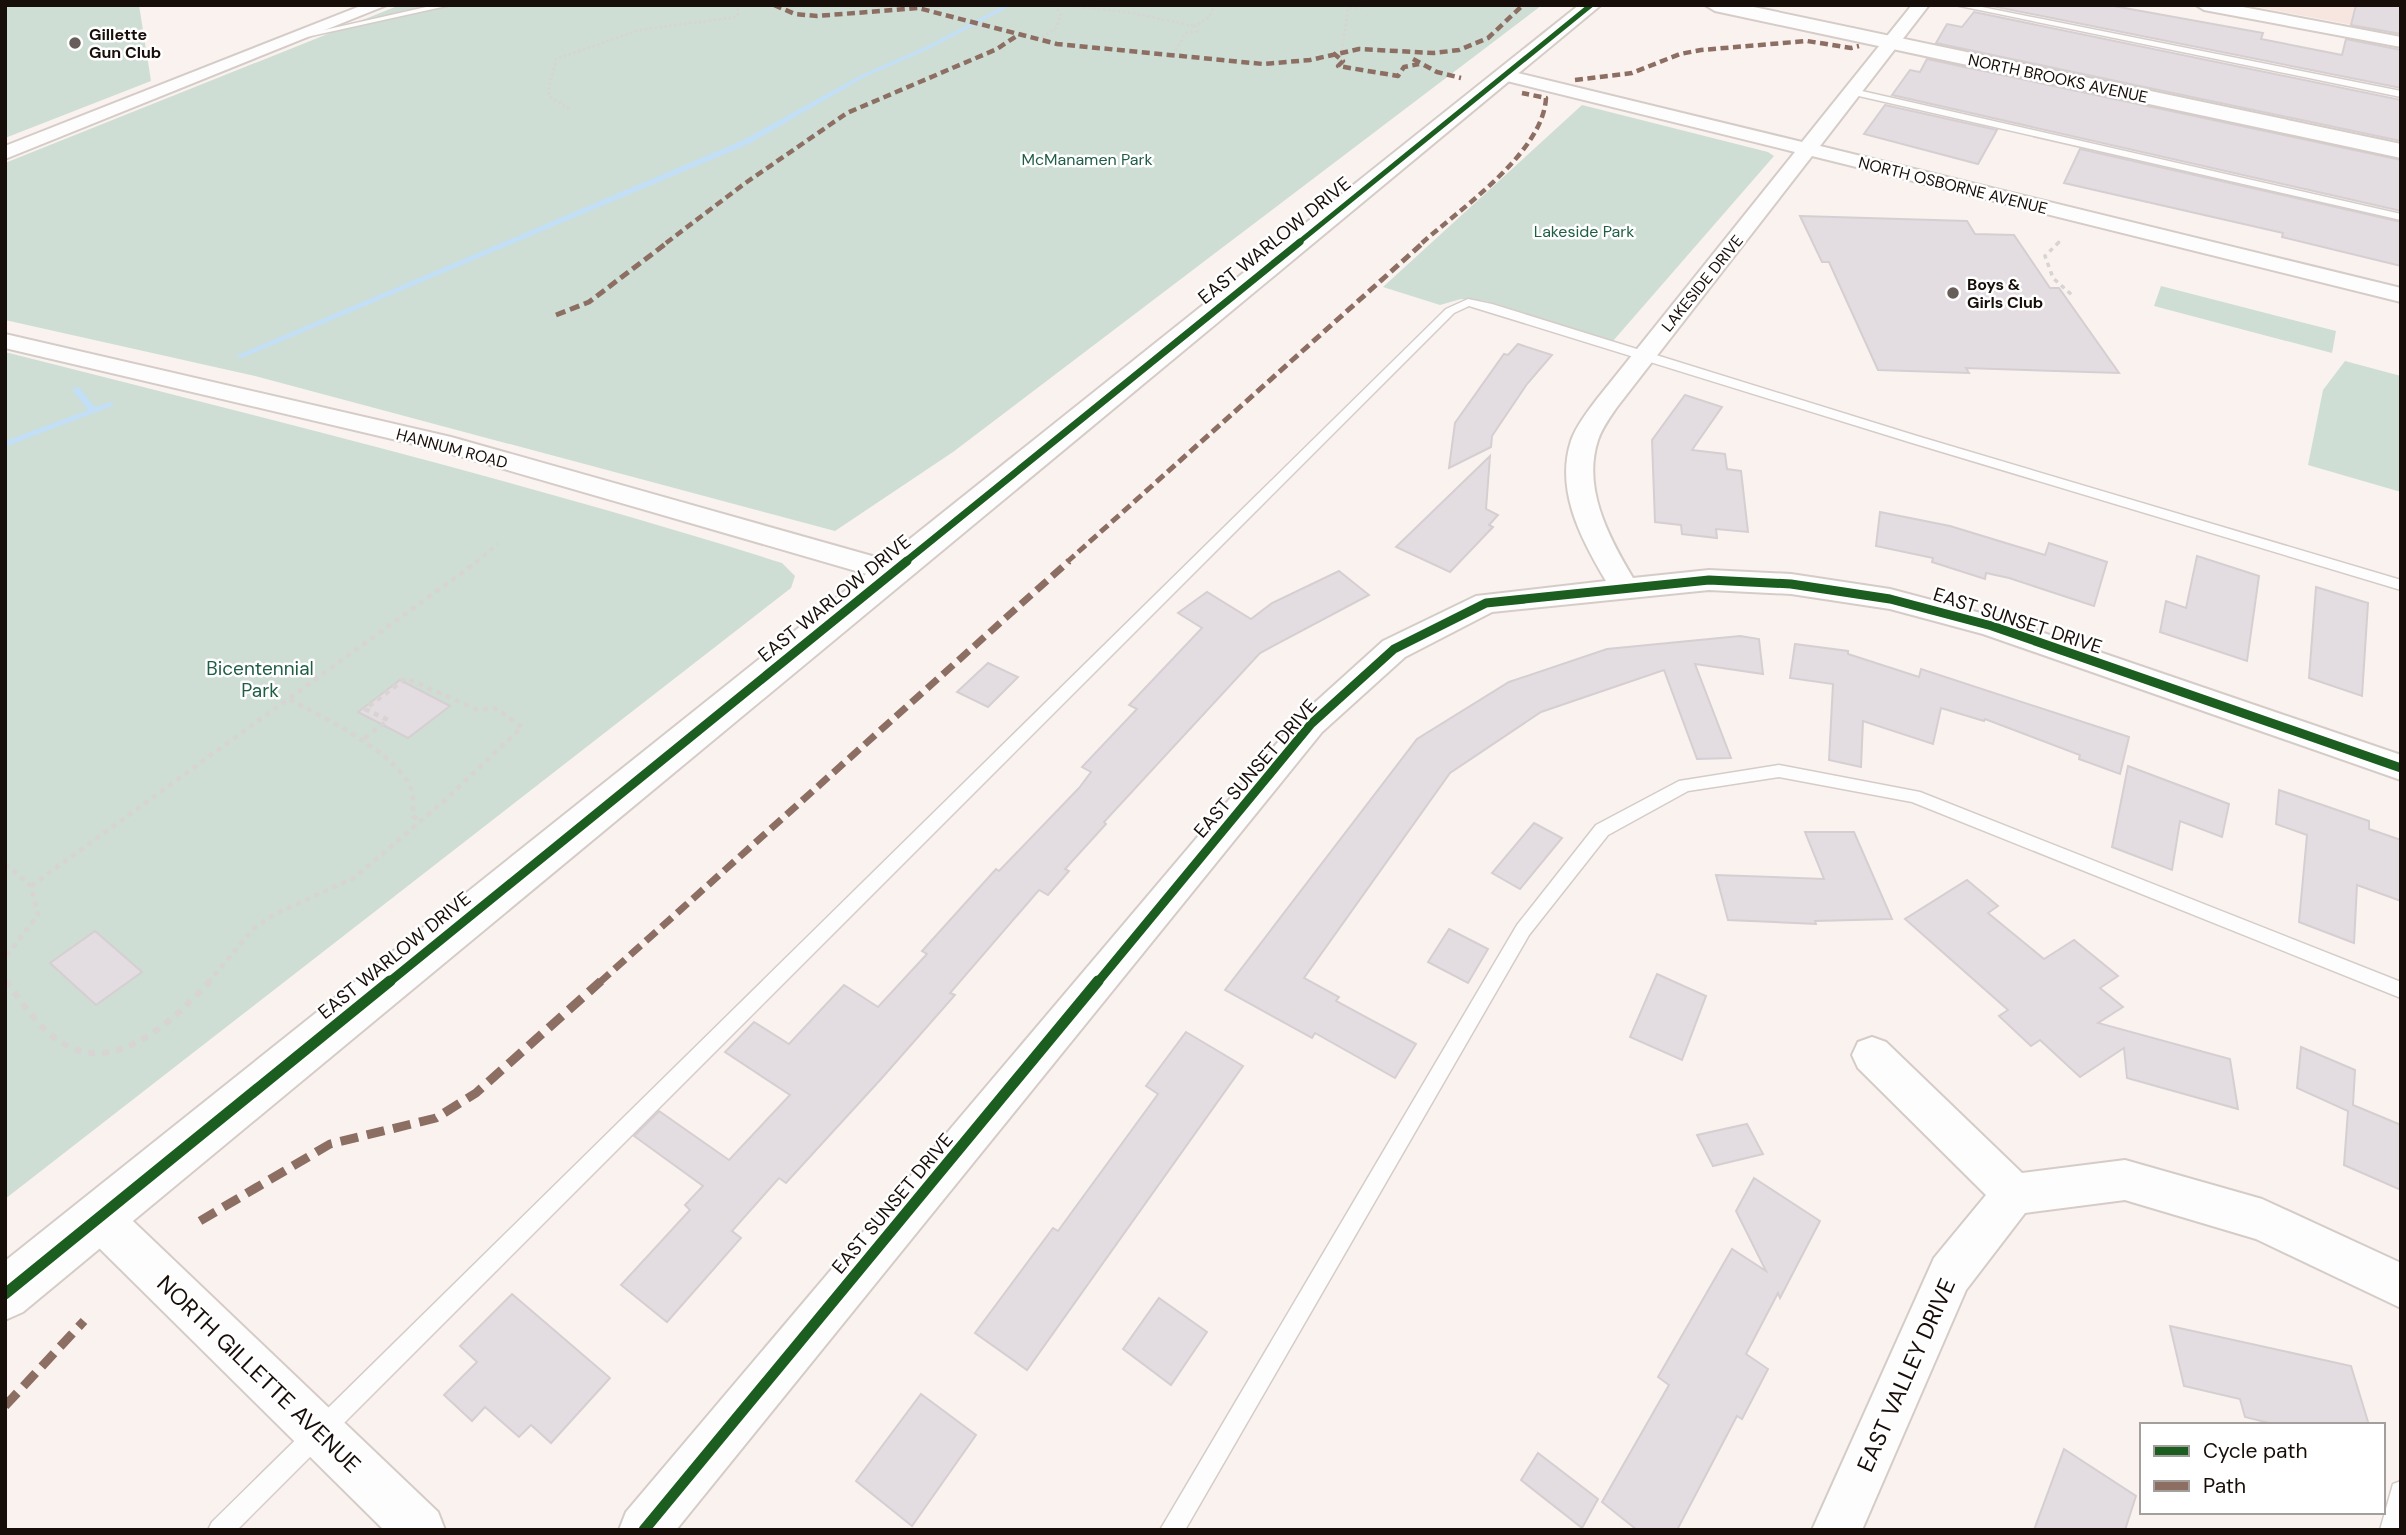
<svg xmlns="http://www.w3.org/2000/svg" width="2406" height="1535" viewBox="0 0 2406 1535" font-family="'DM Sans',sans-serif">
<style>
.education{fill:#f6e6df}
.green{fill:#ceded4}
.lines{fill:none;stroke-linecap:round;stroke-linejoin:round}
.stream{fill:#c3dff5;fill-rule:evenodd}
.building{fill:#e3dce1;stroke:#d5cfd2;stroke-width:2}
.service-casing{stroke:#d5ccc8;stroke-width:3}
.minor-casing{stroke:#d5ccc8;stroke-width:4}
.tertiary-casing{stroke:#d5ccc8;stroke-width:4}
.path-far3{stroke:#d7d4d3;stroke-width:2.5;stroke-dasharray:2.5 2.5;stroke-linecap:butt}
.path-far2{stroke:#d7d4d3;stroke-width:3.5;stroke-dasharray:4.5 4.5;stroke-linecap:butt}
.path-far1{stroke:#d7d4d3;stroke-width:4.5;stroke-dasharray:5 5;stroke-linecap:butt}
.path{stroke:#d7d4d3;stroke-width:6;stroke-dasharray:7 7;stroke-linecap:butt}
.service{fill:#fefdfd;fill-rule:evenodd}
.minor{fill:#fefdfd;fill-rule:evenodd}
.tertiary{fill:#fefdfd;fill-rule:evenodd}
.quiet-far3{stroke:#8d6e63;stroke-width:4.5;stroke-dasharray:8 4.5;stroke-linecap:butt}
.quiet-far2{stroke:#8d6e63;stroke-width:5;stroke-dasharray:10 5;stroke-linecap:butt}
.quiet-far1{stroke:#8d6e63;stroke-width:7;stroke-dasharray:14 7;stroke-linecap:butt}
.quiet{stroke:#8d6e63;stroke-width:9;stroke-dasharray:18 9;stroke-linecap:butt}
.cycleway-far3-casing{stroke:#fff;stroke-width:8}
.cycleway-far2-casing{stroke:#fff;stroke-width:10}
.cycleway-far1-casing{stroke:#fff;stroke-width:13}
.cycleway-casing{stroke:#fff;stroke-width:16}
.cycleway-far3{stroke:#1b5e20;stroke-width:5}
.cycleway-far2{stroke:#1b5e20;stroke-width:7}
.cycleway-far1{stroke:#1b5e20;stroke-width:9}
.cycleway{stroke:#1b5e20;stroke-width:11}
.poi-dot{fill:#675e5a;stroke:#fff;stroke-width:2.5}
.labels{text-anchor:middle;stroke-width:5;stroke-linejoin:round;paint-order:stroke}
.far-poi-label{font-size:16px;font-weight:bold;fill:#180e09;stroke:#fff;text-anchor:start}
.far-street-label{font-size:16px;fill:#180e09;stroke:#fff}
.far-park-label{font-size:16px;fill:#1f5d45;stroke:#fff}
.street-label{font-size:19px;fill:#180e09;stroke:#fff}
.park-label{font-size:19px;fill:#1f5d45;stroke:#fff}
.near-street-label{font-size:23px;fill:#180e09;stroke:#fff}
</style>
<rect width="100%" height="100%" fill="#faf2ef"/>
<polygon class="education" points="2246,5 2401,5 2401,34"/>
<g class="green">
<polygon points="5,5 139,5 151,81 5,138"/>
<polygon points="400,5 1542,5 953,452 835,531 255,376 5,320 5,163"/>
<polygon points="1582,105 1768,152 1774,156 1613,341 1486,301 1461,299 1440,305 1383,287"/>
<polygon points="2161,286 2336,331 2332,353 2154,306"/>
<path d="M5,352C265,418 526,482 782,563L795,576L791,588L5,1199Z"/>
<polygon points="2345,361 2401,376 2401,492 2308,465 2323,390"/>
</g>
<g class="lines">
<g class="stream">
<polygon points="1005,5 1013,5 929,49 865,77 749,144 242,358 235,356 743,140 861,75 925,47"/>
<polygon points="77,387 80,388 95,407 110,402 115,405 5,447 5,441 88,410 72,390"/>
</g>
</g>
<g class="building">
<polygon points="1987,5 2108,5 2263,33 2261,39 2342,55 2346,39 2401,50 2401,88"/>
<polygon points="2356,5 2401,5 2401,34 2351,25"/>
<polygon points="1974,12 2401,100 2401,141 1936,43 1947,24 1962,27"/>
<polygon points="1927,59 2401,160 2401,211 1892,95 1910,70 1920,72"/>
<polygon points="1885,105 1997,130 1978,164 1864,134"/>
<polygon points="2080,149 2401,222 2401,266 2282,237 2283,233 2064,183"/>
<polygon points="1800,216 1967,221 1975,234 2014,235 2050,288 2059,288 2119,373 1966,368 1969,373 1878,370 1829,262 1822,262"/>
<polygon points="1518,344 1552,355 1527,384 1492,436 1491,447 1449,468 1455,423 1504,354 1508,355"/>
<polygon points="1685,395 1722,407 1692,450 1725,454 1727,469 1741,471 1748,532 1716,529 1717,538 1682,534 1681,525 1655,522 1652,440"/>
<polygon points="1490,456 1486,509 1498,515 1489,525 1493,527 1450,572 1396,547"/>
<polygon points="1880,512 1950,526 2045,555 2049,543 2107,562 2094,606 2009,578 1986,573 1985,579 1932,562 1933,558 1876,546"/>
<polygon points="2197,556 2259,576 2247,661 2160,632 2166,601 2186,608"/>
<polygon points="1339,571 1369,595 1260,653 1104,822 1106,824 1065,869 1069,871 1048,895 1039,890 950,993 955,995 881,1079 786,1183 779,1178 732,1231 741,1238 667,1322 621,1285 690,1210 685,1205 703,1186 634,1136 659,1111 729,1160 790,1095 725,1052 754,1022 789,1044 844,985 878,1007 927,954 922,951 996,869 999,871 1079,788 1091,772 1082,767 1137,709 1129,705 1202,628 1178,613 1207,592 1251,619 1272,603"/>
<polygon points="2316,587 2368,603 2362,696 2309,678"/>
<polygon points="1740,636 1759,639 1763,674 1695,664 1731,758 1697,759 1664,670 1541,712 1450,773 1304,978 1339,997 1336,1001 1416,1044 1395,1078 1315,1033 1312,1038 1225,990 1417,739 1509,682 1607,649"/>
<polygon points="1795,644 1848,651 1848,654 1919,677 1921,669 2129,737 2120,774 2079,759 2080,755 1985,719 1984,721 1941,708 1933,744 1863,721 1861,767 1829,760 1833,684 1790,678"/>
<polygon points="988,663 1018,677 988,707 957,692"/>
<polygon points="400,680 450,706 408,738 358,712"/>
<polygon points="2128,766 2229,804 2222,837 2180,821 2172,870 2112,847"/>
<polygon points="2279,790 2369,821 2369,829 2401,840 2401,901 2357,885 2354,943 2299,922 2307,835 2276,824"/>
<polygon points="1534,823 1562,838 1520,889 1492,873"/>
<polygon points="1805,832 1854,832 1892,919 1815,921 1816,924 1728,920 1716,875 1824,879"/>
<polygon points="1967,880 1998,906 1988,913 2044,959 2074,940 2118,976 2100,988 2123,1007 2098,1023 2230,1059 2238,1109 2127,1078 2124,1048 2080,1077 2040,1040 2031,1046 1999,1016 2008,1010 1905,919"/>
<polygon points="1449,929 1488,949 1468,983 1428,962"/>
<polygon points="95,931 142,972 96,1005 50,963"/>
<polygon points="1657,974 1706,996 1682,1060 1630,1037"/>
<polygon points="1186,1032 1243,1066 1027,1370 975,1333 1053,1228 1058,1231 1158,1094 1146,1086"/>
<polygon points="2301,1047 2355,1070 2353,1105 2401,1125 2401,1190 2344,1165 2348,1111 2297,1088"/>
<polygon points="1747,1124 1763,1154 1713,1166 1697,1135"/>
<polygon points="1754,1178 1820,1221 1780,1298 1778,1293 1746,1354 1768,1369 1742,1419 1737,1416 1677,1530 1637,1530 1602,1502 1669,1385 1658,1377 1732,1249 1766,1271 1736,1211"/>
<polygon points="512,1294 610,1378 551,1443 531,1425 519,1437 485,1407 472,1421 444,1395 477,1362 460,1346"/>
<polygon points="1159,1298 1207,1332 1171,1385 1123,1349"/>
<polygon points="2170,1326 2351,1366 2369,1425 2277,1425 2245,1417 2240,1399 2184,1386"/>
<polygon points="921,1394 976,1435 912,1526 856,1481"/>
<polygon points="2064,1449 2136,1496 2125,1530 2034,1530"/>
<polygon points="1538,1453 1598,1499 1582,1528 1521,1480"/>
</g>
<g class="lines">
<defs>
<g id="service">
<polygon points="435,5 451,5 302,38 298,36"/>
<polygon points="1955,5 1972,5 2401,91 2401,97"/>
<polygon points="1853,89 2401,214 2401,220 1850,94 1850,90"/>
<polygon points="1468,299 1492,304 1917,436 2401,580 2401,590 1909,442 1469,306 1454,313 237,1530 208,1530 212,1522 1446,309"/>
<polygon points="1779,765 1920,792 2401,982 2401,998 1912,802 1779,777 1688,791 1608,835 1529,935 1185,1530 1160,1530 1517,925 1596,825 1679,781"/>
<polygon points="2401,1481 2401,1530 2380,1530 2393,1484"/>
</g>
<g id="minor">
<polygon points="363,5 387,5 5,159 5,146"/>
<path d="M1912,5H1929L1820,146L2401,288V302L1812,156L1617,407C1610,417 1602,428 1598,440C1582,488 1609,538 1633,578L1709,570L1791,574L1890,589L2003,619L2401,755V780L1983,634L1890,609L1791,594L1709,590L1492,612L1405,657L1322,732L676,1530H619L626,1512L1300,716L1383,641L1476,596L1606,581C1581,539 1555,490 1571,441C1576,426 1588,411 1597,399L1795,152L1499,79L1496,75L1499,71L1505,70L1802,142Z"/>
<polygon points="2196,5 2232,5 2401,37 2401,47 2204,10"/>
<polygon points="5,334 451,437 904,565 909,572 904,579 894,582 435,449 5,348"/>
<polygon points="1872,1037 1886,1042 2022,1173 2125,1160 2262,1199 2401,1263 2401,1308 2256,1239 2125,1200 2025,1213 1966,1290 1862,1530 1812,1530 1934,1258 1986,1195 1858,1068 1852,1055 1858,1042"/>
<polygon points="99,1197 114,1203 438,1512 445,1530 384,1530 84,1233 77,1218 84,1203"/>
</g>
<g id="tertiary">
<polygon points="1579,5 1601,5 23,1312 5,1320 5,1261"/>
<polygon points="1705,5 1744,5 2401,144 2401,158 1715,11"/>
</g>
</defs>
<use href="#service" class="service-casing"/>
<use href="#minor" class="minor-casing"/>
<use href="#tertiary" class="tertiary-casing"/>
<g class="path-far3">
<polyline points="1063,5 1133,13 1194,26"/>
<polyline points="1194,27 1209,17 1215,5"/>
<polyline points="1038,40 1056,28 1061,15 1055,5"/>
<polyline points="1342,51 1348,8 1361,8"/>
<polyline points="1173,55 1186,33 1200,31"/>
<path d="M569,109L549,96C548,83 554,73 556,59L639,30L736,17L739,12L735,5"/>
<polyline points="2058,243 2061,240"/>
</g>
<g class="path-far2">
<polyline points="2059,242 2045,256 2053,278 2072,295"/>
<polyline points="476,562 498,544"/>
</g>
<g class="path-far1">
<path d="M290,699C324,719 396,751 411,789C414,797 413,807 413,816L421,822"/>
<polyline points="5,864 31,886 38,915 5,958"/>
<polyline points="31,886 478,561"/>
<polyline points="5,979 8,983"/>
<polyline points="208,983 253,929 275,914 354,878 443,802 522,727 495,708 478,710 406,678 365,709 388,720 361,741"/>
</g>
<path class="path" d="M6,981C22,1002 37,1026 59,1041C114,1079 175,1019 210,981"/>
<use href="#service" class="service"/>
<use href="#minor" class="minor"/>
<use href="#tertiary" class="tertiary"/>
<g class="quiet-far3">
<polyline points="774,5 795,14 817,16 918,8 1057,44 1263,64 1310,60 1359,49 1434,53 1459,50 1488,38 1523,5"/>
<polyline points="1333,53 1343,61 1338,66 1398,76 1404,67 1419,64"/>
<polyline points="1413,59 1437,72 1461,78"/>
<polyline points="1575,80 1632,73 1680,54 1701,50 1807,41 1851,48 1859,46"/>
<polyline points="666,243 744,184 847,113 997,49 1018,35"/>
<path d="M1422,243C1461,208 1543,153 1546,98L1522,93"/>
</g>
<g class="quiet-far2">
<polyline points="556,315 589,302 668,242"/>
<polyline points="1067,562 1424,242"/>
</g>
<polyline class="quiet-far1" points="599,983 1069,561"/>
<g class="quiet">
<polyline points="200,1221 330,1144 436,1118 476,1093 601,981"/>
<polyline points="5,1406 84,1321"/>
</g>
<defs>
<polyline id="cycleway-far3" points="1298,243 1591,5"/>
<polyline id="cycleway-far2" points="905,562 1300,242"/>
<g id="cycleway-far1">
<polyline points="388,983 907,561"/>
<polyline points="1097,983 1311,724 1394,649 1486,603 1709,580 1791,584 1890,599 1992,626 2401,768"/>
</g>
<g id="cycleway">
<polyline points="5,1294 390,981"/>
<polyline points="644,1530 1098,981"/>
</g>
</defs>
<use href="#cycleway-far3" class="cycleway-far3-casing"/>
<use href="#cycleway-far2" class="cycleway-far2-casing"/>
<use href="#cycleway-far1" class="cycleway-far1-casing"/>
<use href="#cycleway" class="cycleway-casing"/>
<use href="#cycleway-far3" class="cycleway-far3"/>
<use href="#cycleway-far2" class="cycleway-far2"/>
<use href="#cycleway-far1" class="cycleway-far1"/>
<use href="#cycleway" class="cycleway"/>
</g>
<g class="poi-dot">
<circle cx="75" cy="43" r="7"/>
<circle cx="1953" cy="293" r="7"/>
</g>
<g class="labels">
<g class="far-poi-label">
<text x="89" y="40">Gillette<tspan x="89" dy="18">Gun Club</tspan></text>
<text x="1967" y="290">Boys &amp;<tspan x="1967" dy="18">Girls Club</tspan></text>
</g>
<g class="far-street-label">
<text transform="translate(2058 78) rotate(12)" y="6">NORTH BROOKS AVENUE</text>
<text transform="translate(1953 185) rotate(14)" y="6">NORTH OSBORNE AVENUE</text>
<text transform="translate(1702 283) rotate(-51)" y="6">LAKESIDE DRIVE</text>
<text transform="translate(452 448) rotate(15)" y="6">HANNUM ROAD</text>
</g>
<g class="far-park-label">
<text x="1087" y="165">McManamen Park</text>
<text x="1584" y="237">Lakeside Park</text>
</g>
<g class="street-label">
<text transform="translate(1274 240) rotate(-39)" y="7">EAST WARLOW DRIVE</text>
<text transform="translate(834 598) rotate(-39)" y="7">EAST WARLOW DRIVE</text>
<text transform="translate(2018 620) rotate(18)" y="7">EAST SUNSET DRIVE</text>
<text transform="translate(1255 768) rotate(-49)" y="7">EAST SUNSET DRIVE</text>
<text transform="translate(394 955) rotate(-39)" y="7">EAST WARLOW DRIVE</text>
<text transform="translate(892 1203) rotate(-50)" y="7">EAST SUNSET DRIVE</text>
</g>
<g class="park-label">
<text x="260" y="675">Bicentennial<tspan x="260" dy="22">Park</tspan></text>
</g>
<g class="near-street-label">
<text transform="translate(259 1374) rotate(44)" y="8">NORTH GILLETTE AVENUE</text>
<text transform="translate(1906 1375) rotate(-66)" y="8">EAST VALLEY DRIVE</text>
</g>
</g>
<rect width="2406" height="1535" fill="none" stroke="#180e09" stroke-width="14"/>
<rect x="2140" y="1423" width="245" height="91" fill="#ffffff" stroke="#a39f9d" stroke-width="2"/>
<rect x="2154" y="1446" width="35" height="10" fill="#1b5e20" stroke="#a39f9d" stroke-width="2"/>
<text x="2203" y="1458" font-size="21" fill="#180e09">Cycle path</text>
<rect x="2154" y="1481" width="35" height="10" fill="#8d6e63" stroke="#a39f9d" stroke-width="2"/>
<text x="2203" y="1493" font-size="21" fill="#180e09">Path</text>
</svg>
